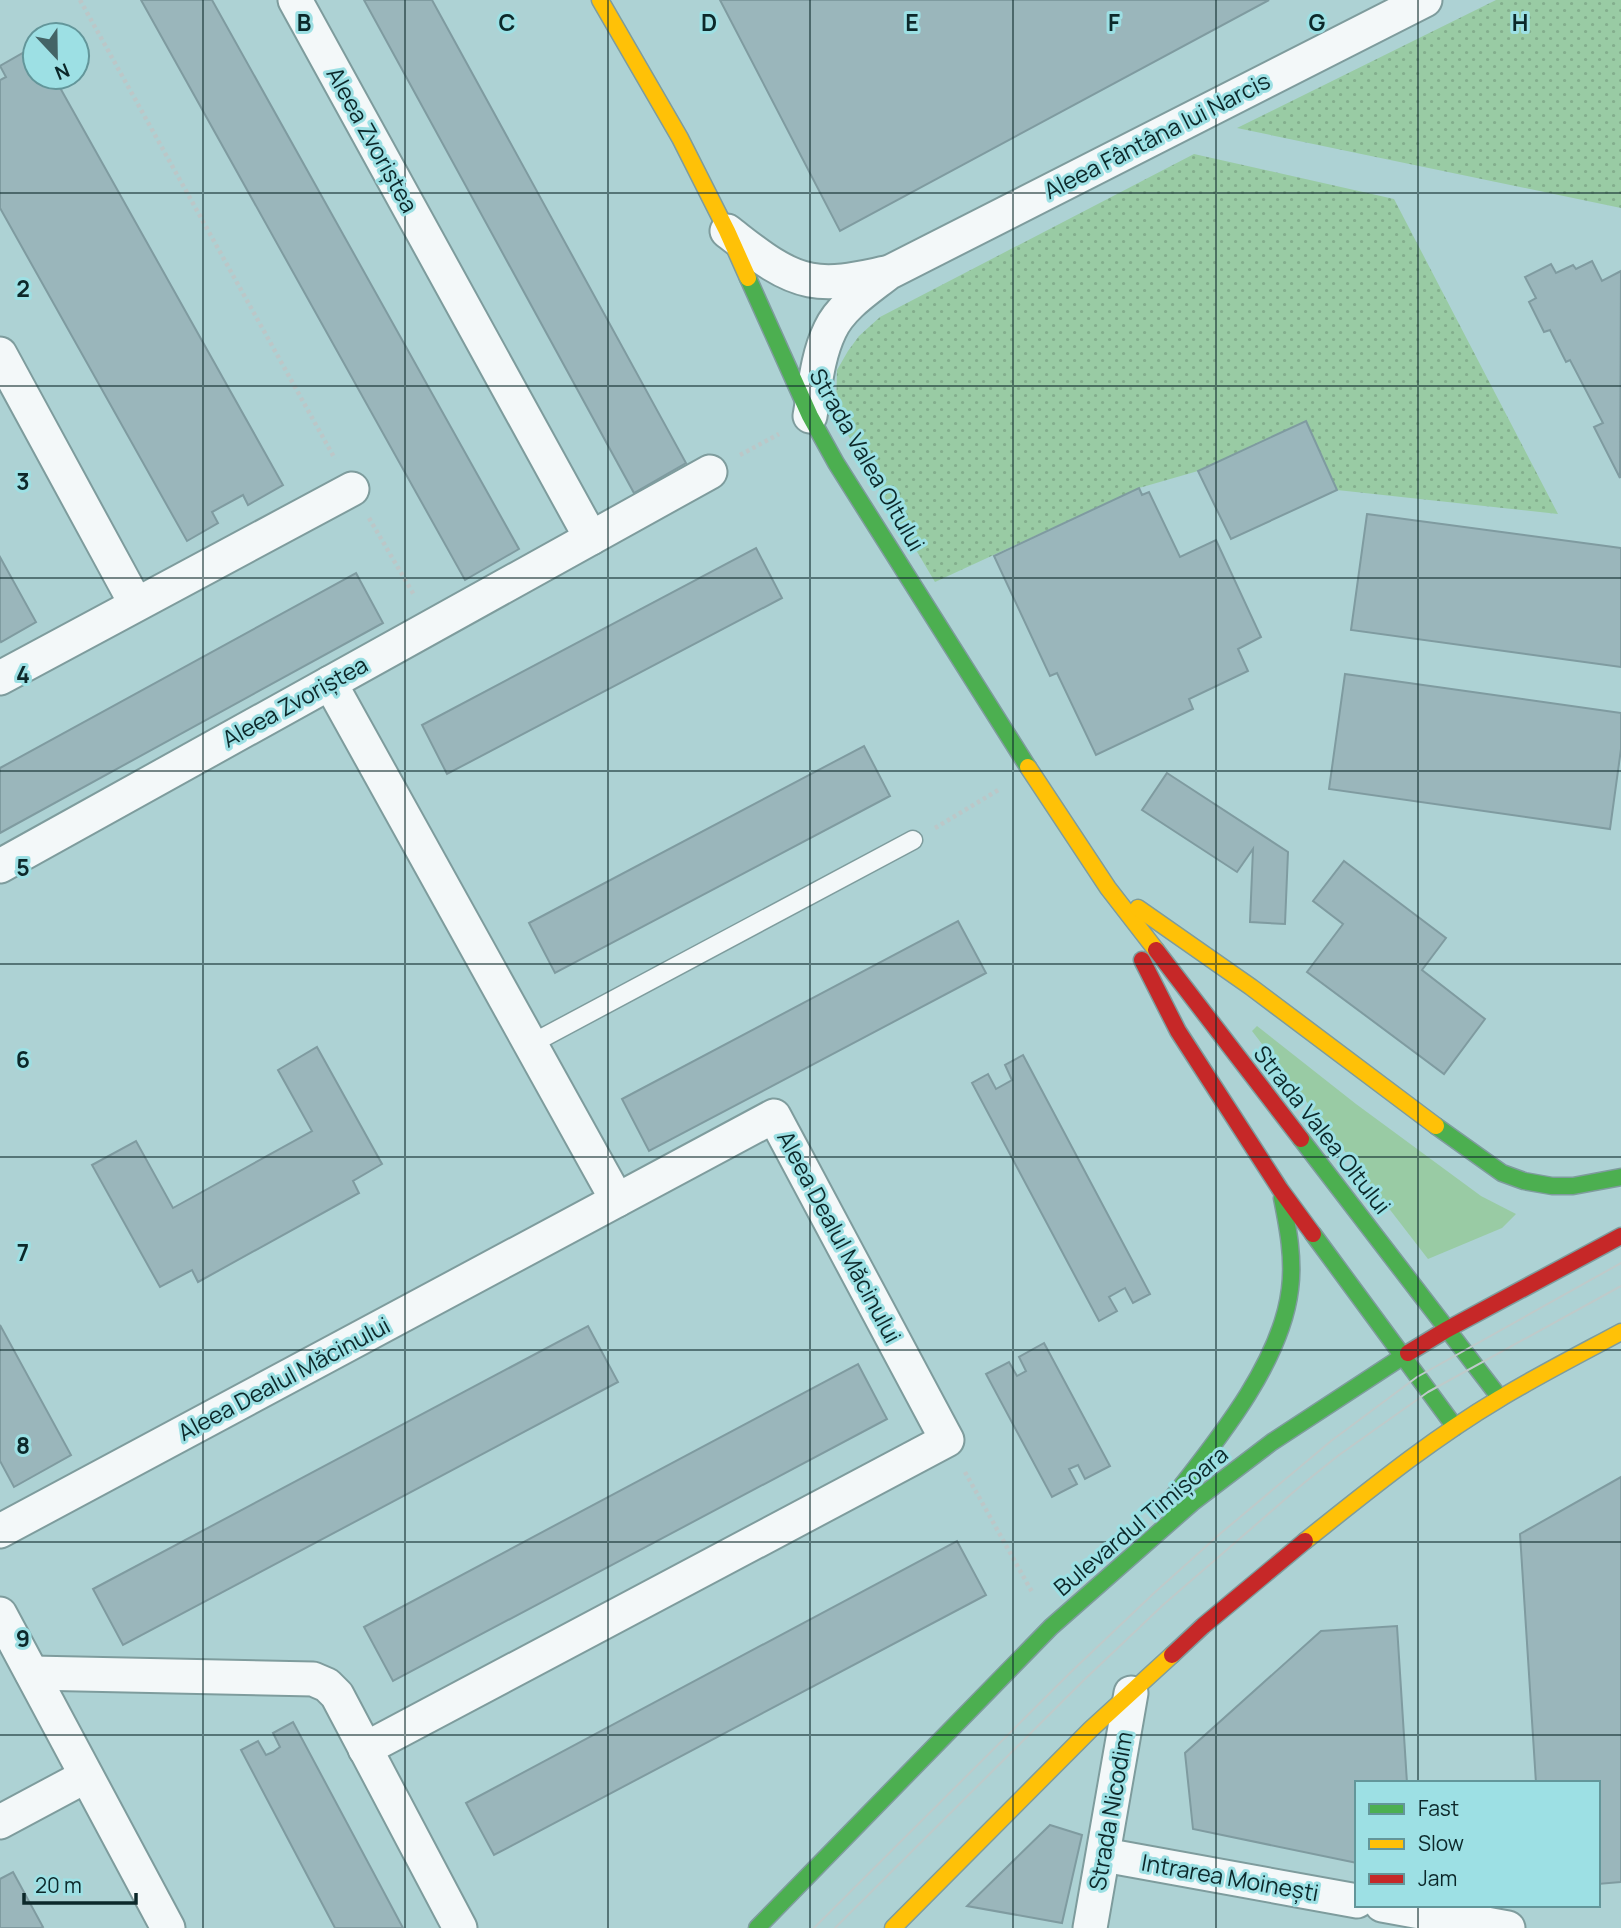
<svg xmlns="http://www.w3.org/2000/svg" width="1621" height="1928" viewBox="0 0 1621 1928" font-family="Manrope,sans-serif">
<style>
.grass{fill:url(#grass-dots)}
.garden{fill:#99cba4}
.building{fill:#9ab6bb;stroke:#7f9ba0;stroke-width:2}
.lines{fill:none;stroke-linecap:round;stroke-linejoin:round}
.lane-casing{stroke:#7e9c9d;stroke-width:21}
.street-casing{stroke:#7e9c9d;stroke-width:37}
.fast-casing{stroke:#7e9c9d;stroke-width:19}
.slow-casing{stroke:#7e9c9d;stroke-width:19}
.jam-casing{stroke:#7e9c9d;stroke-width:19}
.path{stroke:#bcc7c8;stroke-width:4.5;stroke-dasharray:3.5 3.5;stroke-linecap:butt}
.lane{stroke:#f3f8f9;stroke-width:18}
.street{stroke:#f3f8f9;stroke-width:33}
.fast{stroke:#4caf50;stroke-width:16}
.slow{stroke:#ffc107;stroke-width:16}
.jam{stroke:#c62828;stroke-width:16}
.tram{stroke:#becaca;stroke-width:2}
.grid{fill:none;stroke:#0c282a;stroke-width:2;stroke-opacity:0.55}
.labels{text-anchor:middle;stroke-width:6;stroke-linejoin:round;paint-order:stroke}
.street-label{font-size:23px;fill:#0c282a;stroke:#9de0e4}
.grid-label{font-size:23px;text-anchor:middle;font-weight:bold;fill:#0c282a;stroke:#9de0e4;stroke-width:6;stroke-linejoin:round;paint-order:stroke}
</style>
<defs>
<pattern id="grass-dots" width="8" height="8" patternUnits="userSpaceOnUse" patternTransform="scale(1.75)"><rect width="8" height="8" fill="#99cba4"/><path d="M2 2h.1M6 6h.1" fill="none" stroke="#83ae8d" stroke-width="1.8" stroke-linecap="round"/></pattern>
</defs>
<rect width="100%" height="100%" fill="#add2d4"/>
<g class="grass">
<polygon points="1496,0 1621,0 1621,208 1237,128"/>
<polygon points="1194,154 1394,199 1558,514 1337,490 1306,422 1198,471 1139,488 935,582 836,415 837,370 848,351 859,336 880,317"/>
</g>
<polygon class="garden" points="1257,1026 1356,1104 1481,1196 1516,1214 1502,1228 1428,1259 1252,1031"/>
<g class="building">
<polygon points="141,0 212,0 519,549 465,580"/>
<polygon points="364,0 432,0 686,463 634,493"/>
<polygon points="720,0 1269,0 840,231"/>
<polygon points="35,46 35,77 54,77 283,485 248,505 243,495 212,512 218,523 187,541 0,208 0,80 6,77 0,66"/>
<polygon points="1592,261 1602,281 1621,271 1620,478 1594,427 1603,423 1570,360 1566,362 1550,330 1544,332 1529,302 1536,298 1525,277 1551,264 1556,273 1573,265 1576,269"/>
<polygon points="1306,421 1337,490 1231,539 1198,471"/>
<polygon points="1139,488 1142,495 1149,492 1180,557 1216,540 1261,637 1238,649 1248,671 1189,699 1193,709 1096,755 1057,673 1050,676 994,556"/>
<polygon points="1367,514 1621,548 1621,667 1351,630"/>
<polygon points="756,548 782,598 447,774 422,725"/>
<polygon points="0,557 36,622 1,642 0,640"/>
<polygon points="356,573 383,623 0,833 0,768"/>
<polygon points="1345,674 1621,713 1621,749 1610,829 1329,789"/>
<polygon points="864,746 890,796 555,973 529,923"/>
<polygon points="1167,773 1288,852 1285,924 1250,922 1253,849 1237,872 1142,810"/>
<polygon points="1344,861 1446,938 1422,970 1485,1019 1444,1074 1307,972 1343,924 1313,901"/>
<polygon points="958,921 986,973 649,1151 622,1099"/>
<polygon points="317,1047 382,1164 353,1181 359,1193 198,1282 192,1270 160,1287 92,1165 136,1141 173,1208 312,1131 278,1070"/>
<polygon points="1023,1055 1150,1294 1133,1303 1125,1288 1109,1297 1117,1311 1099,1321 972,1083 988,1074 996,1089 1012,1080 1005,1065"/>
<polygon points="0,1325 71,1455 14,1487 0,1461"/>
<polygon points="588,1326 618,1382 123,1645 93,1589"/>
<polygon points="1044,1343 1110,1466 1085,1479 1078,1465 1069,1469 1077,1484 1052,1497 986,1374 1009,1362 1017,1376 1026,1371 1019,1357"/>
<polygon points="858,1364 887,1419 393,1681 364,1627"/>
<polygon points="1621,1477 1621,1882 1598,1884 1598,1783 1536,1783 1520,1534"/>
<polygon points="957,1541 986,1595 494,1855 466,1803"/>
<polygon points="1397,1626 1407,1783 1357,1783 1357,1863 1193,1829 1185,1753 1321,1631"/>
<polygon points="293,1722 403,1928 335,1928 241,1750 258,1741 266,1755 273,1752 280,1747 273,1733"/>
<polygon points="1050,1825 1082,1835 1062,1923 967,1906"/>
<polygon points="13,1872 43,1927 41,1928 0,1928 0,1879"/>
</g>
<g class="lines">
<defs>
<polyline id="lane" points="531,1044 913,840"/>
<g id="street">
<polyline points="295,0 591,538"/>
<path d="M727,231C752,250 779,274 810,280C835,285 861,278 886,273"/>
<polyline points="0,354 136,604"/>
<path d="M810,416C815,388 817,357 830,330C841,306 868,289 888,273L1425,0"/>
<polyline points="0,678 352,489"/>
<polyline points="330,683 617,1200"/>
<polyline points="0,866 710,472"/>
<polyline points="0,1531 774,1116 947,1440 365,1749"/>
<polyline points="0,1614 168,1928"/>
<polyline points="32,1673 313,1679 327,1685 337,1695 460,1928"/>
<polyline points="0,1822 86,1776"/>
<polyline points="1104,1855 1357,1901"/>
<polyline points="1382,1905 1508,1928"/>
<polyline points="1090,1928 1131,1693"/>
</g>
<g id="fast">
<polyline points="748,278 810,416 836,463 1028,767"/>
<polyline points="1436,1126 1502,1173 1524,1181 1552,1186 1573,1186 1621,1177"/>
<polyline points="1301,1139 1500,1398"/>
<polyline points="1313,1234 1455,1427"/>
<path d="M1165,1507C1211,1448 1281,1366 1290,1289C1294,1259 1288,1228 1282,1198"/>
<polyline points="757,1928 1051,1627 1192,1503 1272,1442 1408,1353"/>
</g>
<g id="slow">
<polyline points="600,0 680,138 727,231 748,278"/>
<polyline points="1028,767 1108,888 1156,950"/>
<polyline points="1138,908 1251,987 1436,1126"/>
<path d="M1305,1541C1368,1491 1430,1440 1499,1399C1539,1375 1580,1354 1621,1332"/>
<polyline points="893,1928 1091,1729 1172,1655"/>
</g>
<g id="jam">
<polyline points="1156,950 1301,1139"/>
<polyline points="1142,960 1178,1031 1280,1189 1313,1234"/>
<polyline points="1408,1353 1446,1330 1621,1236"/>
<polyline points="1172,1655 1203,1626 1305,1541"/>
</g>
</defs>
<use href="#lane" class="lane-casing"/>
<use href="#street" class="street-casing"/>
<use href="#fast" class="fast-casing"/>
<use href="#slow" class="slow-casing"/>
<use href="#jam" class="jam-casing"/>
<g class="path">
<polyline points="80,0 335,459"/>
<polyline points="740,455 779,434"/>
<polyline points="369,518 414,595"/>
<polyline points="935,828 1000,789"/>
<polyline points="965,1472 1032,1592"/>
</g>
<use href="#lane" class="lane"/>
<use href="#street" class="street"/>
<use href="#fast" class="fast"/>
<use href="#slow" class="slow"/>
<use href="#jam" class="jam"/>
<g class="tram">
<polyline points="814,1928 1071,1672 1153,1594 1221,1533 1331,1441 1417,1377 1621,1263"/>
<polyline points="835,1928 1084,1680 1163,1605 1304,1483 1339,1455 1428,1392 1621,1286"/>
</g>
</g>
<path class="grid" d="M203,0V1928M405,0V1928M608,0V1928M810,0V1928M1013,0V1928M1216,0V1928M1418,0V1783M0,193H1621M0,386H1621M0,578H1621M0,771H1621M0,964H1621M0,1157H1621M0,1350H1621M0,1542H1621M0,1735H1621M1418,1905V1928"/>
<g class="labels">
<g class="street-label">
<text transform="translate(1157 136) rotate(-27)" y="8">Aleea Fântâna lui Narcis</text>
<text transform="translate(372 140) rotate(61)" y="8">Aleea Zvoriștea</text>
<text transform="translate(867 460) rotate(60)" y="8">Strada Valea Oltului</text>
<text transform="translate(295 702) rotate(-29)" y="8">Aleea Zvoriștea</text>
<text transform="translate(1322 1130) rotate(52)" y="8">Strada Valea Oltului</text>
<text transform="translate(839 1237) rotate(62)" y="8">Aleea Dealul Măcinului</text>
<text transform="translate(284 1379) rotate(-28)" y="8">Aleea Dealul Măcinului</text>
<text transform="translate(1141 1521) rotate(-40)" y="8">Bulevardul Timișoara</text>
<text transform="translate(1111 1811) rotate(-80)" y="8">Strada Nicodim</text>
<text transform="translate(1230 1878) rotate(10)" y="8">Intrarea Moinești</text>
</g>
</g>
<g class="grid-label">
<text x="304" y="31">B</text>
<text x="507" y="31">C</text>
<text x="709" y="31">D</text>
<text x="912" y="31">E</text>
<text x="1114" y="31">F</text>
<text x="1317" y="31">G</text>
<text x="1520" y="31">H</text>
<text x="23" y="297">2</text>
<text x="23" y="490">3</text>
<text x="23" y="683">4</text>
<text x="23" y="876">5</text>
<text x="23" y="1068">6</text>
<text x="23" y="1261">7</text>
<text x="23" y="1454">8</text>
<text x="23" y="1647">9</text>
</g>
<rect x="1355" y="1781" width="245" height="126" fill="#9de0e4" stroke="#63969a" stroke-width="2"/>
<rect x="1369" y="1804" width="35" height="10" fill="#4caf50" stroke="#63969a" stroke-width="2"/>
<text x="1418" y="1816" font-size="21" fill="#0c282a">Fast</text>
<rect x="1369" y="1839" width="35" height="10" fill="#ffc107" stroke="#63969a" stroke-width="2"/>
<text x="1418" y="1851" font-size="21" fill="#0c282a">Slow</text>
<rect x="1369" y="1874" width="35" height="10" fill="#c62828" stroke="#63969a" stroke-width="2"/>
<text x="1418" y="1886" font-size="21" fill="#0c282a">Jam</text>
<g transform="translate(56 56) rotate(158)"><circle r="33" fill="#9de0e4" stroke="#63969a" stroke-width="2"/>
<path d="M0-5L12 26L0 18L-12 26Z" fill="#446466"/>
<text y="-10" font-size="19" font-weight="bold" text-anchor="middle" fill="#0c282a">N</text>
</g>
<path d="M24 1893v10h112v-10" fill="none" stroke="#0c282a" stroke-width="3.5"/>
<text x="35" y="1893" font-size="21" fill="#0c282a" stroke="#9de0e4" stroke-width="5" paint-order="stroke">20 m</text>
</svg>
